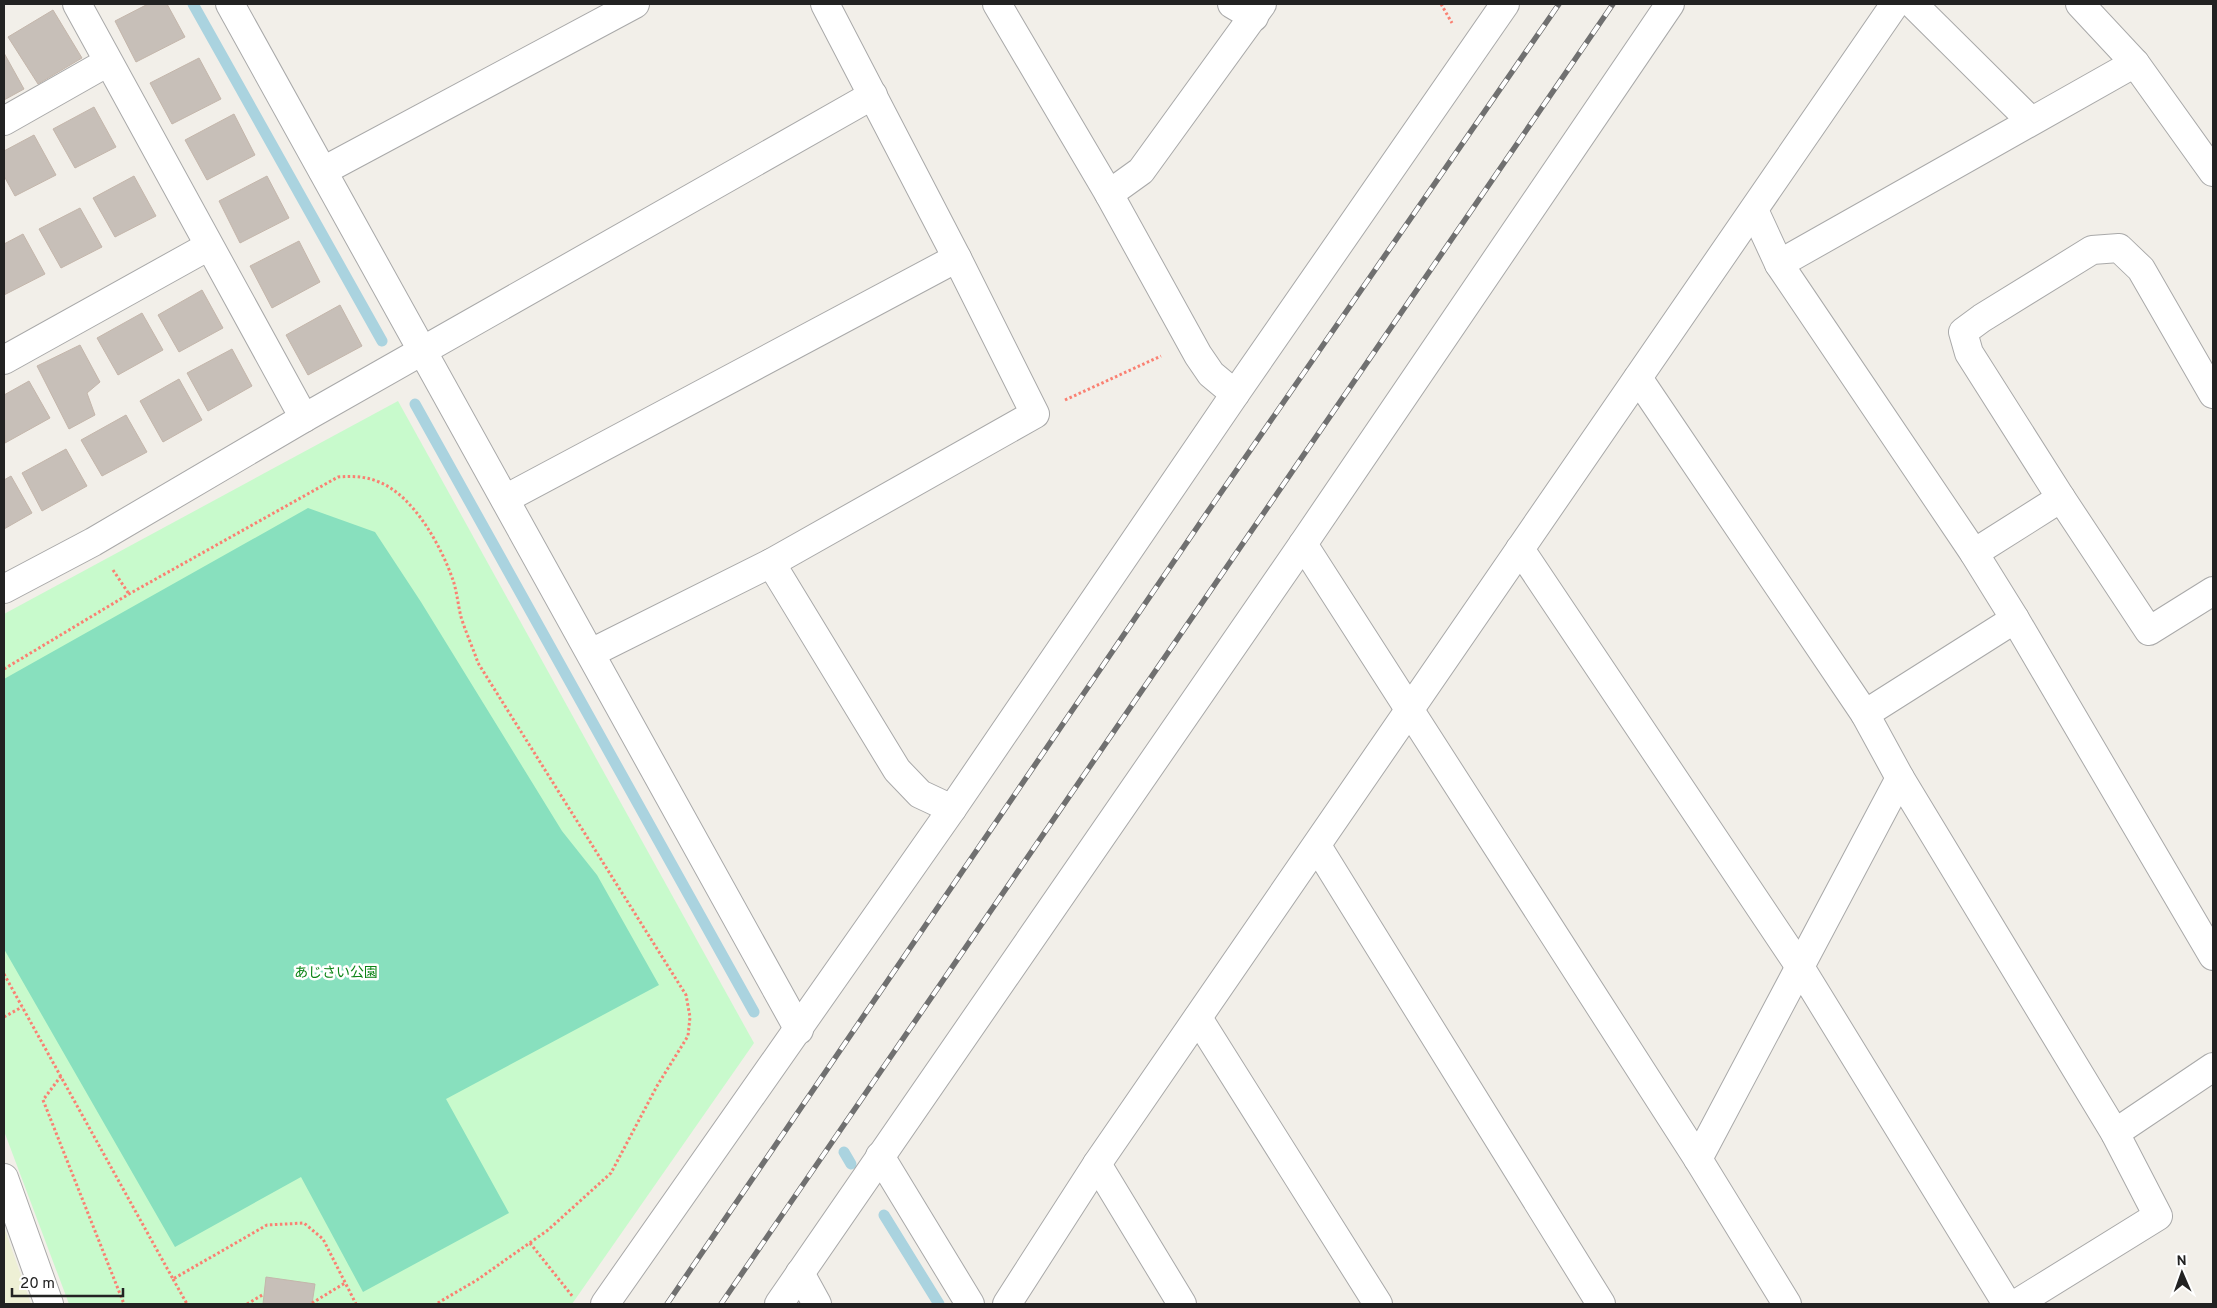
<svg xmlns="http://www.w3.org/2000/svg" width="2217" height="1308" viewBox="0 0 2217 1308" font-family="Overpass,'Noto Sans JP',sans-serif">
<style>
.farmland{fill:#eef0d5}
.park{fill:#c8facc}
.pitch{fill:#88e0be}
.lines{fill:none;stroke-linecap:round;stroke-linejoin:round}
.stream{stroke:#aad3df;stroke-width:11}
.building{fill:#c7bfb8;stroke:#c4b6ab}
.minor-casing{stroke:#a9a9a9;stroke-width:30}
.tertiary-casing{stroke:#a9a9a9;stroke-width:30}
.path{stroke:#fa8072;stroke-width:3;stroke-dasharray:2.5 2.5;stroke-linecap:butt}
.minor{stroke:#fff;stroke-width:28}
.tertiary{stroke:#fff;stroke-width:28}
.rail-casing{stroke:#707070;stroke-width:5.5}
.rail{stroke:#fff;stroke-width:4;stroke-dasharray:11;stroke-linecap:butt}
.labels{text-anchor:middle;stroke-width:5;stroke-linejoin:round;paint-order:stroke}
.park-label{font-size:14px;fill:#0c8416;stroke:#fff}
</style>
<rect width="100%" height="100%" fill="#f2efe9"/>
<polygon class="farmland" points="4,1227 31,1304 4,1304"/>
<polygon class="park" points="398,401 754,1043 572,1304 69,1304 4,1131 4,614"/>
<polygon class="pitch" points="308,508 375,532 421,602 562,831 597,875 659,985 446,1099 509,1213 363,1292 301,1177 175,1247 4,949 4,679"/>
<g class="lines">
<g class="stream">
<polyline points="193,4 382,341"/>
<polyline points="415,404 754,1012"/>
<polyline points="844,1152 851,1164"/>
<polyline points="884,1215 939,1304"/>
</g>
</g>
<g class="building">
<polygon points="148,4 167,4 185,37 136,62 115,21"/>
<polygon points="53,10 82,58 38,84 8,37"/>
<polygon points="4,53 24,89 4,100"/>
<polygon points="199,58 221,99 172,124 150,83"/>
<polygon points="94,107 116,147 75,168 53,129"/>
<polygon points="234,114 255,155 207,180 185,140"/>
<polygon points="34,135 56,175 15,196 4,176 4,151"/>
<polygon points="134,176 156,216 115,237 93,198"/>
<polygon points="267,176 289,218 240,243 219,201"/>
<polygon points="80,208 102,247 61,268 39,229"/>
<polygon points="23,234 45,274 4,295 4,244"/>
<polygon points="299,241 320,282 272,308 250,266"/>
<polygon points="202,290 223,328 179,352 158,315"/>
<polygon points="340,305 362,346 308,375 286,335"/>
<polygon points="142,313 163,350 118,375 97,338"/>
<polygon points="80,345 100,382 87,393 95,415 69,429 37,366"/>
<polygon points="232,349 252,386 208,411 187,373"/>
<polygon points="179,379 202,420 163,442 140,401"/>
<polygon points="29,381 50,418 5,443 4,395"/>
<polygon points="126,415 147,452 102,476 81,440"/>
<polygon points="66,449 87,486 42,511 22,473"/>
<polygon points="11,476 32,513 4,529 4,480"/>
<polygon points="266,1277 315,1284 312,1304 263,1304"/>
</g>
<g class="lines">
<defs>
<g id="minor">
<polyline points="77,4 304,418"/>
<polyline points="230,4 799,1030"/>
<polyline points="1232,4 1254,17"/>
<polyline points="1913,4 2031,121"/>
<polyline points="4,121 108,62"/>
<polyline points="323,171 635,4"/>
<polyline points="1109,194 1141,171 1262,4"/>
<polyline points="1754,210 1779,264 1974,553 2015,619 2213,956"/>
<polyline points="1779,264 2135,63"/>
<polyline points="4,360 209,246"/>
<polyline points="1638,378 1865,714"/>
<polyline points="2061,498 1969,353 1963,332 1982,318 2092,250 2119,248 2141,269 2213,394"/>
<polyline points="505,499 957,258"/>
<polyline points="1520,549 1800,967 2007,1304"/>
<polyline points="1974,553 2061,498 2149,631 2213,591"/>
<polyline points="771,563 897,770 920,794 952,809"/>
<polyline points="4,589 93,542 304,418 873,95"/>
<polyline points="591,653 771,563 1035,414 957,258 825,4"/>
<polyline points="1900,778 2115,1133 2158,1216 2016,1304"/>
<polyline points="1317,846 1601,1304"/>
<polyline points="1198,1018 1378,1304"/>
<polyline points="2115,1133 2213,1067"/>
<polyline points="880,1156 970,1304"/>
<polyline points="1698,1159 1900,778 1865,714 2015,619"/>
<polyline points="1097,1164 1182,1304"/>
<polyline points="4,1178 49,1304"/>
<polyline points="800,1273 817,1304"/>
<polyline points="779,1304 1303,544 1670,4"/>
<polyline points="1007,1304 1097,1164 1895,4"/>
</g>
<g id="tertiary">
<polyline points="997,4 1109,194 1198,355 1211,374 1235,394"/>
<polyline points="2080,4 2135,63 2213,172"/>
<polyline points="1303,544 1698,1159 1787,1304"/>
<polyline points="605,1304 952,809 1235,394 1505,4"/>
</g>
</defs>
<use href="#minor" class="minor-casing"/>
<use href="#tertiary" class="tertiary-casing"/>
<g class="path">
<polyline points="1441,4 1452,23"/>
<polyline points="1065,400 1161,356"/>
<polyline points="113,570 129,594"/>
<path d="M4,669L129,594L338,477C352,476 365,476 379,482C414,496 441,546 453,580C457,592 458,605 461,617C466,633 473,648 478,663L686,995L690,1017L688,1036L657,1086L611,1173L548,1230L477,1280L436,1304"/>
<polyline points="4,974 173,1279 267,1225 304,1223 323,1239 356,1304"/>
<polyline points="4,1017 22,1007"/>
<polyline points="61,1076 43,1100 124,1304"/>
<polyline points="530,1243 573,1297"/>
<polyline points="173,1279 187,1304"/>
<polyline points="312,1303 345,1283"/>
<polyline points="247,1304 264,1294"/>
</g>
<use href="#minor" class="minor"/>
<use href="#tertiary" class="tertiary"/>
<defs>
<g id="rail">
<polyline points="667,1304 1211,507 1559,4"/>
<polyline points="721,1304 1613,4"/>
</g>
</defs>
<use href="#rail" class="rail-casing"/>
<use href="#rail" class="rail"/>
</g>
<g class="labels">
<g class="park-label">
<text x="336" y="977">あじさい公園</text>
</g>
</g>
<rect width="2217" height="1308" fill="none" stroke="#222222" stroke-width="10"/>
<g transform="translate(2182 1273) rotate(358)" stroke="#ffffff" stroke-width="4" paint-order="stroke">
<path d="M0-4L9 19L0 12L-9 19Z" fill="#222222"/>
<text y="-8" font-size="14" font-weight="bold" text-anchor="middle" fill="#222222">N</text>
</g>
<path d="M12 1288v8h111v-8" fill="none" stroke="#222222" stroke-width="2.5"/>
<text x="20" y="1288" font-size="15" fill="#222222" stroke="#ffffff" stroke-width="4" paint-order="stroke">20 m</text>
</svg>
